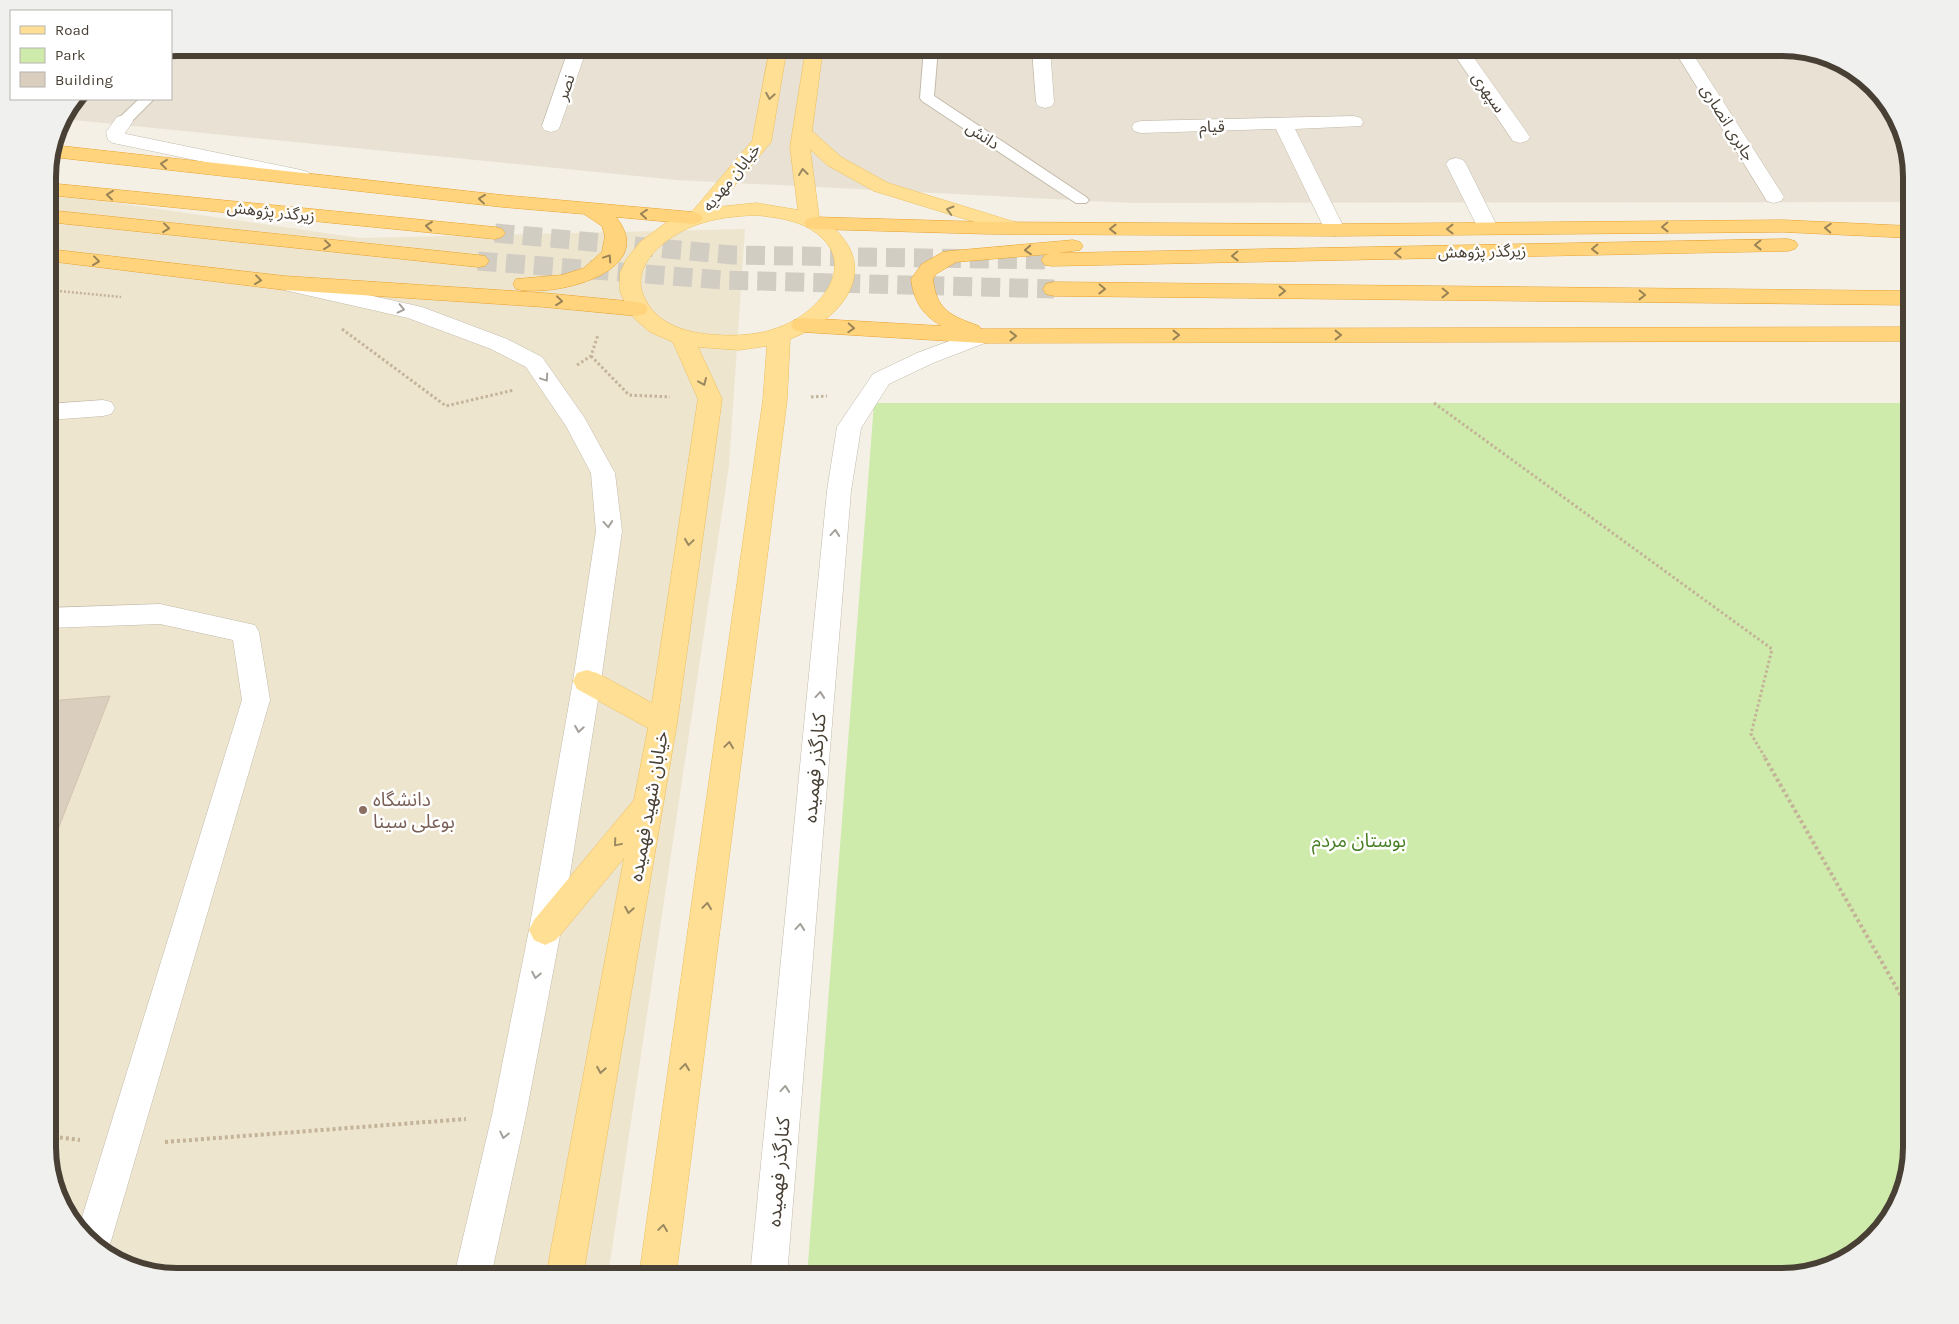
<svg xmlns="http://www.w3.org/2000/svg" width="1959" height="1324" viewBox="0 0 1959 1324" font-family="Karla,'Noto Sans Arabic',sans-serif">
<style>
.residential{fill:#e9e2d4}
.education{fill:#eee5cf}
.green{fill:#cfebac}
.building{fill:#dacebe;stroke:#d2c3ad}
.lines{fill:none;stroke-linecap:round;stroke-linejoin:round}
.trunk-tunnel{stroke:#d2cdc3;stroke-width:19;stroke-dasharray:19 9;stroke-linecap:butt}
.service-casing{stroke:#c3bbab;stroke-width:2}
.minor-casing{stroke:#c3bbab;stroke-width:1}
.tertiary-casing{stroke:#c3bbab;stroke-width:1}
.primary-casing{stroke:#ecbf5c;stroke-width:1}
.trunk-casing{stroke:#e8a12c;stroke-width:1}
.path-far2{stroke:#c3b398;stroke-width:2.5;stroke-dasharray:2 2;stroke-linecap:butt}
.path-far1{stroke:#c3b398;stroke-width:3;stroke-dasharray:2.5 2.5;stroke-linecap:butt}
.path{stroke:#c3b398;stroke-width:4;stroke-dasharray:3 3;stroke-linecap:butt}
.service{fill:#fff;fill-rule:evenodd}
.minor{fill:#fff;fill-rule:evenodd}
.tertiary{fill:#fff;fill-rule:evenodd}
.primary{fill:#ffdf94;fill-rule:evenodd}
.trunk{fill:#ffd47d;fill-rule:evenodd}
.oneway{stroke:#9a8860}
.oneway2{stroke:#9a8355}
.oneway3{stroke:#a4a09a}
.education-dot{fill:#8d6e63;stroke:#fff;stroke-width:2}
.labels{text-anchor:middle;stroke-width:5;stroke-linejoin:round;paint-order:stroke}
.far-street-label{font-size:16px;fill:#484035;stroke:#fff}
.street-label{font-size:19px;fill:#484035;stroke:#fff}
.education-label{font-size:19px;fill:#785e54;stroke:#fff;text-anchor:start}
.park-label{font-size:19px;fill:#477e24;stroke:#fff}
.rim{fill:none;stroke:#484035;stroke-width:6}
</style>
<rect width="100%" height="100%" fill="#f4f0e6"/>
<polygon class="residential" points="177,48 1782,48 1854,70 1894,113 1911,177 1911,202 1132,203 676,180 63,119 77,99 171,99 171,49"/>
<polygon class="education" points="48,193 360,238 745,229 729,466 608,1276 177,1276 105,1254 65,1211 48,1155"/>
<polygon class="green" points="874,403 1911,403 1911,1147 1889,1219 1846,1259 1782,1276 807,1276"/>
<polygon class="building" points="110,696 48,855 48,701"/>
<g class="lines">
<g class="trunk-tunnel">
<polyline points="495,233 733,255 1052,260"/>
<polyline points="478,261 723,280 1054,289"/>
</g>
<defs>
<g id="service">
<polygon points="924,48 938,48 934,96 1086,197 1089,200 1086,203 1076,203 922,101 920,98"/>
<polygon points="139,99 154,99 129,124 119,124 117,121 119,118"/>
</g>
<g id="minor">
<polygon points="1032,48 1050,48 1054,102 1052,106 1045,108 1038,106 1036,102"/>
<polygon points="1450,48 1467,48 1530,137 1527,141 1520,143 1513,141"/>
<polygon points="1673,48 1689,48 1784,197 1781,201 1774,203 1767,201"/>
<polygon points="124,115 131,117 133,121 125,133 126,134 301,170 308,172 311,176 308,180 301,182 113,143 108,140 106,132 117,117"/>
<polygon points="1354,116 1361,118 1363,122 1361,126 1295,129 1345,230 1342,234 1335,236 1328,234 1325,230 1276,129 1141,133 1134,131 1132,127 1134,123 1141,121"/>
<polygon points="1456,158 1463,160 1466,164 1498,228 1495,232 1488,234 1481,232 1478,228 1446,164 1449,160"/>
<polygon points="982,329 990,331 993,336 990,341 933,363 889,384 861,428 851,491 787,1276 750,1276 827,491 837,427 873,374 917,353"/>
<polygon points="103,400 111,402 115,408 111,414 103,416 48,420 48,404"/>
<polygon points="160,604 255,625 259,632 270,700 111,1241 105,1254 79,1227 242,700 233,640 160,624 48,628 48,608"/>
</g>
<g id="tertiary">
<polygon points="569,48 587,48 560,126 558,130 551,132 544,130 542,126"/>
<polygon points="292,278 422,307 507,339 542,357 584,417 615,473 622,531 601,681 561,930 526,1115 491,1276 454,1276 492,1115 529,930 573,681 596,531 591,473 566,426 526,367 491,349 408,318 284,290 281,285 284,280"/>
</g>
<path id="primary" d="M770,48H787L771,142L717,207L756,203L798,210L790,147L806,48H823L812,131L841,157L888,183L1021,224L1024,228L1021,232L1014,234L874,191L827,165L810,149L819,217C885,260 850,316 790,339L787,400L676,1276H639L763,400L767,346L739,350L698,347L722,399L677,723L583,1276H546L624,858L556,940L545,945L534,940L529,930L534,920L634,800L648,728L577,689L573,681L577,673L587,670L597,673L652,703L698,399L673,342L650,332L635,319L626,305L620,291V273L626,260L640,242L667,222L690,214L752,141ZM756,215C779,218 802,220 820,236C856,267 819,310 787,324C762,336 732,337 705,334C681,331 656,322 645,299C627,265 668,235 696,225C715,218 736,216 756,215Z"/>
<g id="trunk">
<path d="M53,145L502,195L693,212L700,214L703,218L700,222L693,224L616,217C660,272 554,298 516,289L513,284L516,279L562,275L584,268L602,252L605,236L602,226L584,214L502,207L52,157Z"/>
<polygon points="48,183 495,227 502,229 505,233 502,237 495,239 48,195"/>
<polygon points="48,210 478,255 485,256 489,261 485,266 478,267 48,222"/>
<polygon points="814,217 988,222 1335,224 1783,220 1911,226 1911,238 1783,232 1335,236 988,234 814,229 807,227 804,223 807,219"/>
<path d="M1788,239L1795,241L1798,245L1795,249L1788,251L1052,266L1045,265L1041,260L1045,255L1050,254L956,262L936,274L933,279C936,310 951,316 979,326L981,329L1911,327V341L982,343L802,332L794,330L791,325L794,320L802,318L942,326C922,315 914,301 911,279L922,264L943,252L950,251L1073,240L1080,242L1083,246L1080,250L1058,253Z"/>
<polygon points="48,249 285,276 544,293 637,302 645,304 648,309 645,314 637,316 544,307 285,290 48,261"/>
<polygon points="1054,282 1911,291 1911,305 1054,296 1046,294 1043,289 1046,284"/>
</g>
</defs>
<use href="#service" class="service-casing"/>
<use href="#minor" class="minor-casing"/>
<use href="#tertiary" class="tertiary-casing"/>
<use href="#primary" class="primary-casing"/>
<use href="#trunk" class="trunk-casing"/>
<polyline class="path-far2" points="48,290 121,297"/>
<g class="path-far1">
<polyline points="342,329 446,406 514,390"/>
<polyline points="591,356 629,395 670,397"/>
<polyline points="577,365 591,356 598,335"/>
<polyline points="811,397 827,396"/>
<polyline points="1434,403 1772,649 1751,734 1766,759"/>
</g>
<g class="path">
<polyline points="1765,758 1911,1013"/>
<polyline points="48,1136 80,1140"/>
<polyline points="165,1142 466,1119"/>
</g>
<use href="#service" class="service"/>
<use href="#minor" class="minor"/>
<use href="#tertiary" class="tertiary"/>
<use href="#primary" class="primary"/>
<use href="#trunk" class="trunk"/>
</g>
<defs><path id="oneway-chevron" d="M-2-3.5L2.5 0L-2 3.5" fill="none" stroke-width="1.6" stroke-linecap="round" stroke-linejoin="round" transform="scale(1.25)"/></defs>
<g class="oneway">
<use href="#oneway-chevron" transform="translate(770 96) rotate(100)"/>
<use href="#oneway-chevron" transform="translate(803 172) rotate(-97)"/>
<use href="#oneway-chevron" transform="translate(950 210) rotate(-164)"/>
<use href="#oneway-chevron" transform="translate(703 382) rotate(67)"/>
<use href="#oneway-chevron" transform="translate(689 542) rotate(98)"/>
<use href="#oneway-chevron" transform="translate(729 745) rotate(-82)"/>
<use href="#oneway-chevron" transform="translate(617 843) rotate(130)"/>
<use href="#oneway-chevron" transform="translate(707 906) rotate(-82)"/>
<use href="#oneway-chevron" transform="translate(629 910) rotate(100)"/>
<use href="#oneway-chevron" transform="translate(685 1067) rotate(-82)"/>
<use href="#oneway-chevron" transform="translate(601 1070) rotate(100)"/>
<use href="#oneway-chevron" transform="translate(663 1228) rotate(-82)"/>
</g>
<g class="oneway2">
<use href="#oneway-chevron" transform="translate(164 164) rotate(-174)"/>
<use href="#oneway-chevron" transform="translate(110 195) rotate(-174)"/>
<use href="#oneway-chevron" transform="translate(482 199) rotate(-174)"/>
<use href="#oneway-chevron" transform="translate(644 214) rotate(-175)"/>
<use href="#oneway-chevron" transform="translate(429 226) rotate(-174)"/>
<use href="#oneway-chevron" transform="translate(1665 227) rotate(179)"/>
<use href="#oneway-chevron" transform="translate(166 228) rotate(6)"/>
<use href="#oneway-chevron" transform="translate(1828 228) rotate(-177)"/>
<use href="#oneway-chevron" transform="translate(1113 229) rotate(-180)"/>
<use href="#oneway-chevron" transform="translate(1450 229) rotate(180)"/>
<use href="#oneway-chevron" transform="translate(327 245) rotate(6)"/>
<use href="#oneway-chevron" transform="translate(1758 245) rotate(179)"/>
<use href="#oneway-chevron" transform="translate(1595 249) rotate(179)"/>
<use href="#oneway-chevron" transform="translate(1028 250) rotate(176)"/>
<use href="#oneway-chevron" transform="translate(1398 253) rotate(179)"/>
<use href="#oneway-chevron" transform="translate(1235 256) rotate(179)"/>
<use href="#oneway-chevron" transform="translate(608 258) rotate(-56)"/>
<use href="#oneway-chevron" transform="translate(96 261) rotate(7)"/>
<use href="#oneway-chevron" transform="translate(258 280) rotate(7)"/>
<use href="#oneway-chevron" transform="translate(1102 289) rotate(1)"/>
<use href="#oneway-chevron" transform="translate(1282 291) rotate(1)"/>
<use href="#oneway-chevron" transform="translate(1445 293) rotate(1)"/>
<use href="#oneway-chevron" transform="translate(1642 295) rotate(1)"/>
<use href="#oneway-chevron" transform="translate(559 301) rotate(6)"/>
<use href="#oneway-chevron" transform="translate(851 328) rotate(3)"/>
<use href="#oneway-chevron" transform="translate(1176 335)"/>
<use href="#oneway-chevron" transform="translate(1338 335)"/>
<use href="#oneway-chevron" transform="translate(1013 336)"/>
</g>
<g class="oneway3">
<use href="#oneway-chevron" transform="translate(401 309) rotate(13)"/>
<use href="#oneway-chevron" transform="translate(545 378) rotate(56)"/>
<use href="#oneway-chevron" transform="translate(608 524) rotate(85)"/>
<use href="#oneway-chevron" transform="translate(835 533) rotate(-85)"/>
<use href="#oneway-chevron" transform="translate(820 695) rotate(-85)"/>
<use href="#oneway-chevron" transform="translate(579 729) rotate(99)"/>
<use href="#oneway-chevron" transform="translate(800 927) rotate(-85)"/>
<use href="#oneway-chevron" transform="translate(536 975) rotate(101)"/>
<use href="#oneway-chevron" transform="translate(785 1089) rotate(-85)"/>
<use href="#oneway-chevron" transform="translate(504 1135) rotate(102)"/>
</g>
<circle class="education-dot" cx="363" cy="810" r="5"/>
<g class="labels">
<g class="far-street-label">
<text transform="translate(565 87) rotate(-71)" y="6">نصر</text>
<text transform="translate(1489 92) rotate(55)" y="6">سپهری</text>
<text transform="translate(1728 122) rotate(58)" y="6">جابری انصاری</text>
<text transform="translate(1212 126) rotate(-1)" y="6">قیام</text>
<text transform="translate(983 135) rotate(34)" y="6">دانش</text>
<text transform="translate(731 177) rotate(-51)" y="6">خیابان مهدیه</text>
<text transform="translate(271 211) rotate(6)" y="6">زیرگذر پژوهش</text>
<text transform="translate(1482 251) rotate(-1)" y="6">زیرگذر پژوهش</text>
</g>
<g class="street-label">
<text transform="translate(814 768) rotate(-85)" y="7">کنارگذر فهمیده</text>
<text transform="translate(648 806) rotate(-80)" y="7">خیابان شهید فهمیده</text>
<text transform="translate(778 1172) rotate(-85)" y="7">کنارگذر فهمیده</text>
</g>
<g class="education-label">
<text x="373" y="806">دانشگاه<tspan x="373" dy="22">بوعلی سینا</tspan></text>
</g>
<g class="park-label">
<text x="1359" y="847">بوستان مردم</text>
</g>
</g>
<path d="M0 0H1959V1324H0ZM177 56H1782A121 121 0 0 1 1903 177V1147A121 121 0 0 1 1782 1268H177A121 121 0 0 1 56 1147V177A121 121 0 0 1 177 56Z" fill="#f0f0ef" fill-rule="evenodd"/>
<path class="rim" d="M177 56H1782A121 121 0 0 1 1903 177V1147A121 121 0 0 1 1782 1268H177A121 121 0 0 1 56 1147V177A121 121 0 0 1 177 56Z"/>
<rect x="10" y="10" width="162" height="90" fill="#ffffff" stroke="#b6b3ae"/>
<rect x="20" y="26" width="25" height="8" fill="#ffdf94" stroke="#b6b3ae"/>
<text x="55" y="35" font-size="15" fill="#484035">Road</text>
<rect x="20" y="48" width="25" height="15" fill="#cfebac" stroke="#b6b3ae"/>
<text x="55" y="60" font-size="15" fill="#484035">Park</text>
<rect x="20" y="72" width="25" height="15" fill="#dacebe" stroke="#b6b3ae"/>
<text x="55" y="85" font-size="15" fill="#484035">Building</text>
</svg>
